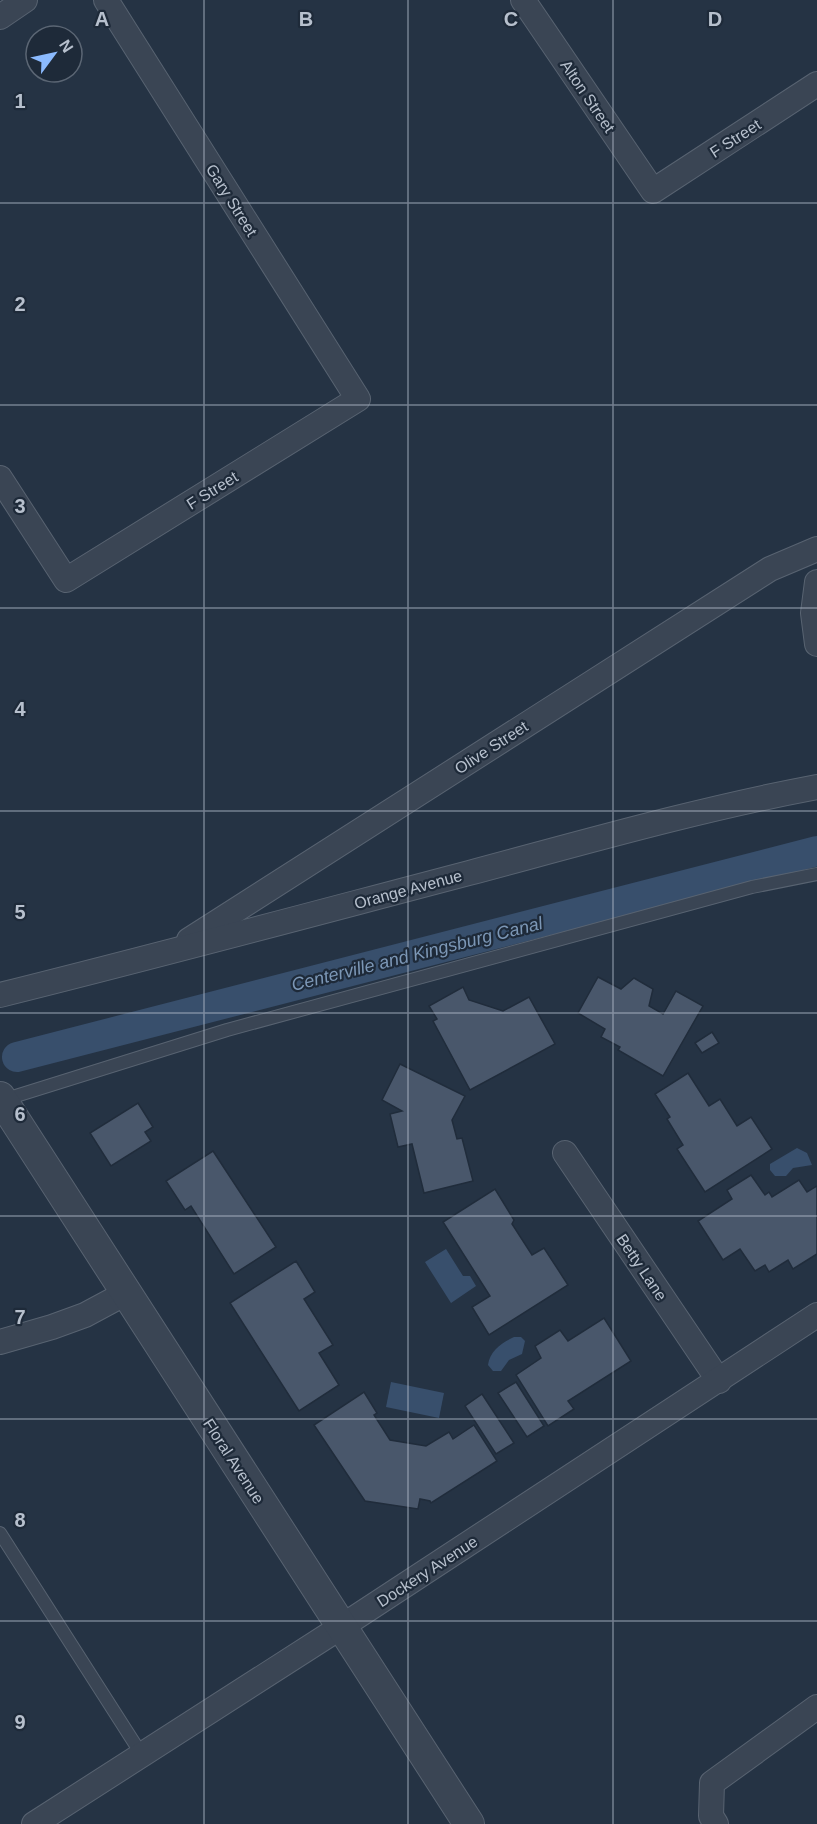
<svg xmlns="http://www.w3.org/2000/svg" width="817" height="1824" viewBox="0 0 817 1824" font-family="Helvetica,sans-serif">
<style>
.water{fill:#384f6c}
.lines{fill:none;stroke-linecap:round;stroke-linejoin:round}
.canal{stroke:#384f6c;stroke-width:30}
.building{fill:#49576b;stroke:#202c3b;stroke-width:1.5}
.service-casing{stroke:#586371;stroke-width:14}
.minor-casing{stroke:#586371;stroke-width:26}
.tertiary-casing{stroke:#586371;stroke-width:32}
.service{stroke:#3a4554;stroke-width:12}
.minor{stroke:#3a4554;stroke-width:24}
.tertiary{stroke:#3a4554;stroke-width:30}
.grid{fill:none;stroke:#b7c0cd;stroke-width:1.5;stroke-opacity:0.55}
.labels{text-anchor:middle;stroke-width:4.5;stroke-linejoin:round;paint-order:stroke}
.street-label{font-size:16px;fill:#b7c0cd;stroke:#1e2a39}
.water-label{font-size:18px;font-style:italic;fill:#7c97b6;stroke:#1e2a39}
.grid-label{font-size:20px;text-anchor:middle;font-weight:bold;fill:#b7c0cd;stroke:#1e2a39;stroke-width:4.5;stroke-linejoin:round;paint-order:stroke}
</style>
<rect width="100%" height="100%" fill="#253344"/>
<g class="water">
<polygon points="797,1148 807,1153 812,1165 793,1168 786,1176 775,1176 770,1170 770,1164"/>
<polygon points="446,1249 463,1276 470,1276 476,1286 451,1303 425,1262"/>
<path d="M514,1337H521L525,1341L522,1354L509,1360L501,1371H493L488,1365C490,1351 501,1343 514,1337Z"/>
<polygon points="391,1382 444,1393 439,1418 386,1407"/>
</g>
<g class="lines">
<polyline class="canal" points="17,1057 817,851"/>
</g>
<g class="building">
<polygon points="598,977 621,989 634,978 653,989 649,1006 663,1014 676,991 703,1006 663,1076 618,1050 620,1047 601,1037 605,1029 578,1013"/>
<polygon points="463,987 469,1000 503,1011 529,997 555,1044 470,1090 433,1021 437,1019 429,1006"/>
<polygon points="712,1032 719,1043 702,1053 695,1043"/>
<polygon points="400,1064 465,1096 452,1120 457,1139 462,1138 473,1181 424,1193 412,1144 398,1147 390,1114 402,1111 382,1100"/>
<polygon points="688,1073 709,1106 720,1099 737,1126 751,1117 772,1149 705,1192 677,1149 683,1145 667,1119 670,1117 655,1094"/>
<polygon points="138,1103 153,1127 145,1132 151,1141 111,1166 90,1133"/>
<polygon points="213,1151 276,1247 234,1274 191,1206 185,1210 166,1181"/>
<polygon points="751,1175 765,1195 769,1192 772,1197 799,1180 807,1192 817,1186 817,1254 793,1269 788,1260 769,1272 765,1265 755,1271 740,1249 723,1260 698,1221 732,1199 727,1190"/>
<polygon points="495,1189 514,1220 512,1224 532,1255 544,1248 568,1285 489,1335 472,1307 490,1296 443,1222"/>
<polygon points="296,1261 315,1292 304,1299 333,1345 319,1353 339,1385 299,1411 230,1303"/>
<polygon points="604,1318 631,1361 568,1401 574,1409 548,1426 516,1375 541,1358 535,1346 560,1330 568,1341"/>
<polygon points="516,1382 544,1426 527,1437 498,1393"/>
<polygon points="364,1392 377,1413 374,1415 390,1440 426,1446 449,1432 453,1439 474,1425 497,1461 431,1503 430,1501 420,1499 418,1509 365,1501 314,1425"/>
<polygon points="482,1394 514,1443 496,1454 465,1406"/>
</g>
<g class="lines">
<defs>
<g id="service">
<polyline points="3,1100 227,1030 752,887 817,874"/>
<polyline points="0,1533 142,1755"/>
</g>
<g id="minor">
<polyline points="523,0 653,191 817,84"/>
<polyline points="0,17 25,0"/>
<polyline points="0,478 66,580 358,399 106,0"/>
<polyline points="817,582 813,613 817,644"/>
<polyline points="189,940 770,569 817,549"/>
<path d="M0,995C157,956 313,914 469,873C585,842 700,809 817,787"/>
<polyline points="565,1153 719,1381"/>
<polyline points="0,1342 52,1327 85,1315 126,1293"/>
<polyline points="34,1824 341,1627 817,1315"/>
<polyline points="716,1824 711,1816 712,1783 817,1707"/>
</g>
<polyline id="tertiary" points="0,1097 469,1824"/>
</defs>
<use href="#service" class="service-casing"/>
<use href="#minor" class="minor-casing"/>
<use href="#tertiary" class="tertiary-casing"/>
<use href="#service" class="service"/>
<use href="#minor" class="minor"/>
<use href="#tertiary" class="tertiary"/>
</g>
<path class="grid" d="M204,0V1824M408,0V1824M613,0V1824M0,203H817M0,405H817M0,608H817M0,811H817M0,1013H817M0,1216H817M0,1419H817M0,1621H817"/>
<g class="labels">
<g class="street-label">
<text transform="translate(588 96) rotate(56)" y="6">Alton Street</text>
<text transform="translate(735 138) rotate(-33)" y="6">F Street</text>
<text transform="translate(232 200) rotate(58)" y="6">Gary Street</text>
<text transform="translate(212 490) rotate(-32)" y="6">F Street</text>
<text transform="translate(491 747) rotate(-33)" y="6">Olive Street</text>
<text transform="translate(408 889) rotate(-15)" y="6">Orange Avenue</text>
<text transform="translate(642 1267) rotate(56)" y="6">Betty Lane</text>
<text transform="translate(234 1461) rotate(57)" y="6">Floral Avenue</text>
<text transform="translate(427 1571) rotate(-33)" y="6">Dockery Avenue</text>
</g>
<g class="water-label">
<text transform="translate(417 954) rotate(-14)" y="6">Centerville and Kingsburg Canal</text>
</g>
</g>
<g class="grid-label">
<text x="102" y="26">A</text>
<text x="306" y="26">B</text>
<text x="511" y="26">C</text>
<text x="715" y="26">D</text>
<text x="20" y="108">1</text>
<text x="20" y="311">2</text>
<text x="20" y="513">3</text>
<text x="20" y="716">4</text>
<text x="20" y="919">5</text>
<text x="20" y="1121">6</text>
<text x="20" y="1324">7</text>
<text x="20" y="1527">8</text>
<text x="20" y="1729">9</text>
</g>
<g transform="translate(54 54) rotate(57)"><circle r="28" fill="#1e2a39" stroke="#5b6674" stroke-width="1.5"/>
<path d="M0-4.5L10 22L0 15L-10 22Z" fill="#8bbafe"/>
<text y="-9" font-size="16" font-weight="bold" text-anchor="middle" fill="#b7c0cd">N</text>
</g>
</svg>
